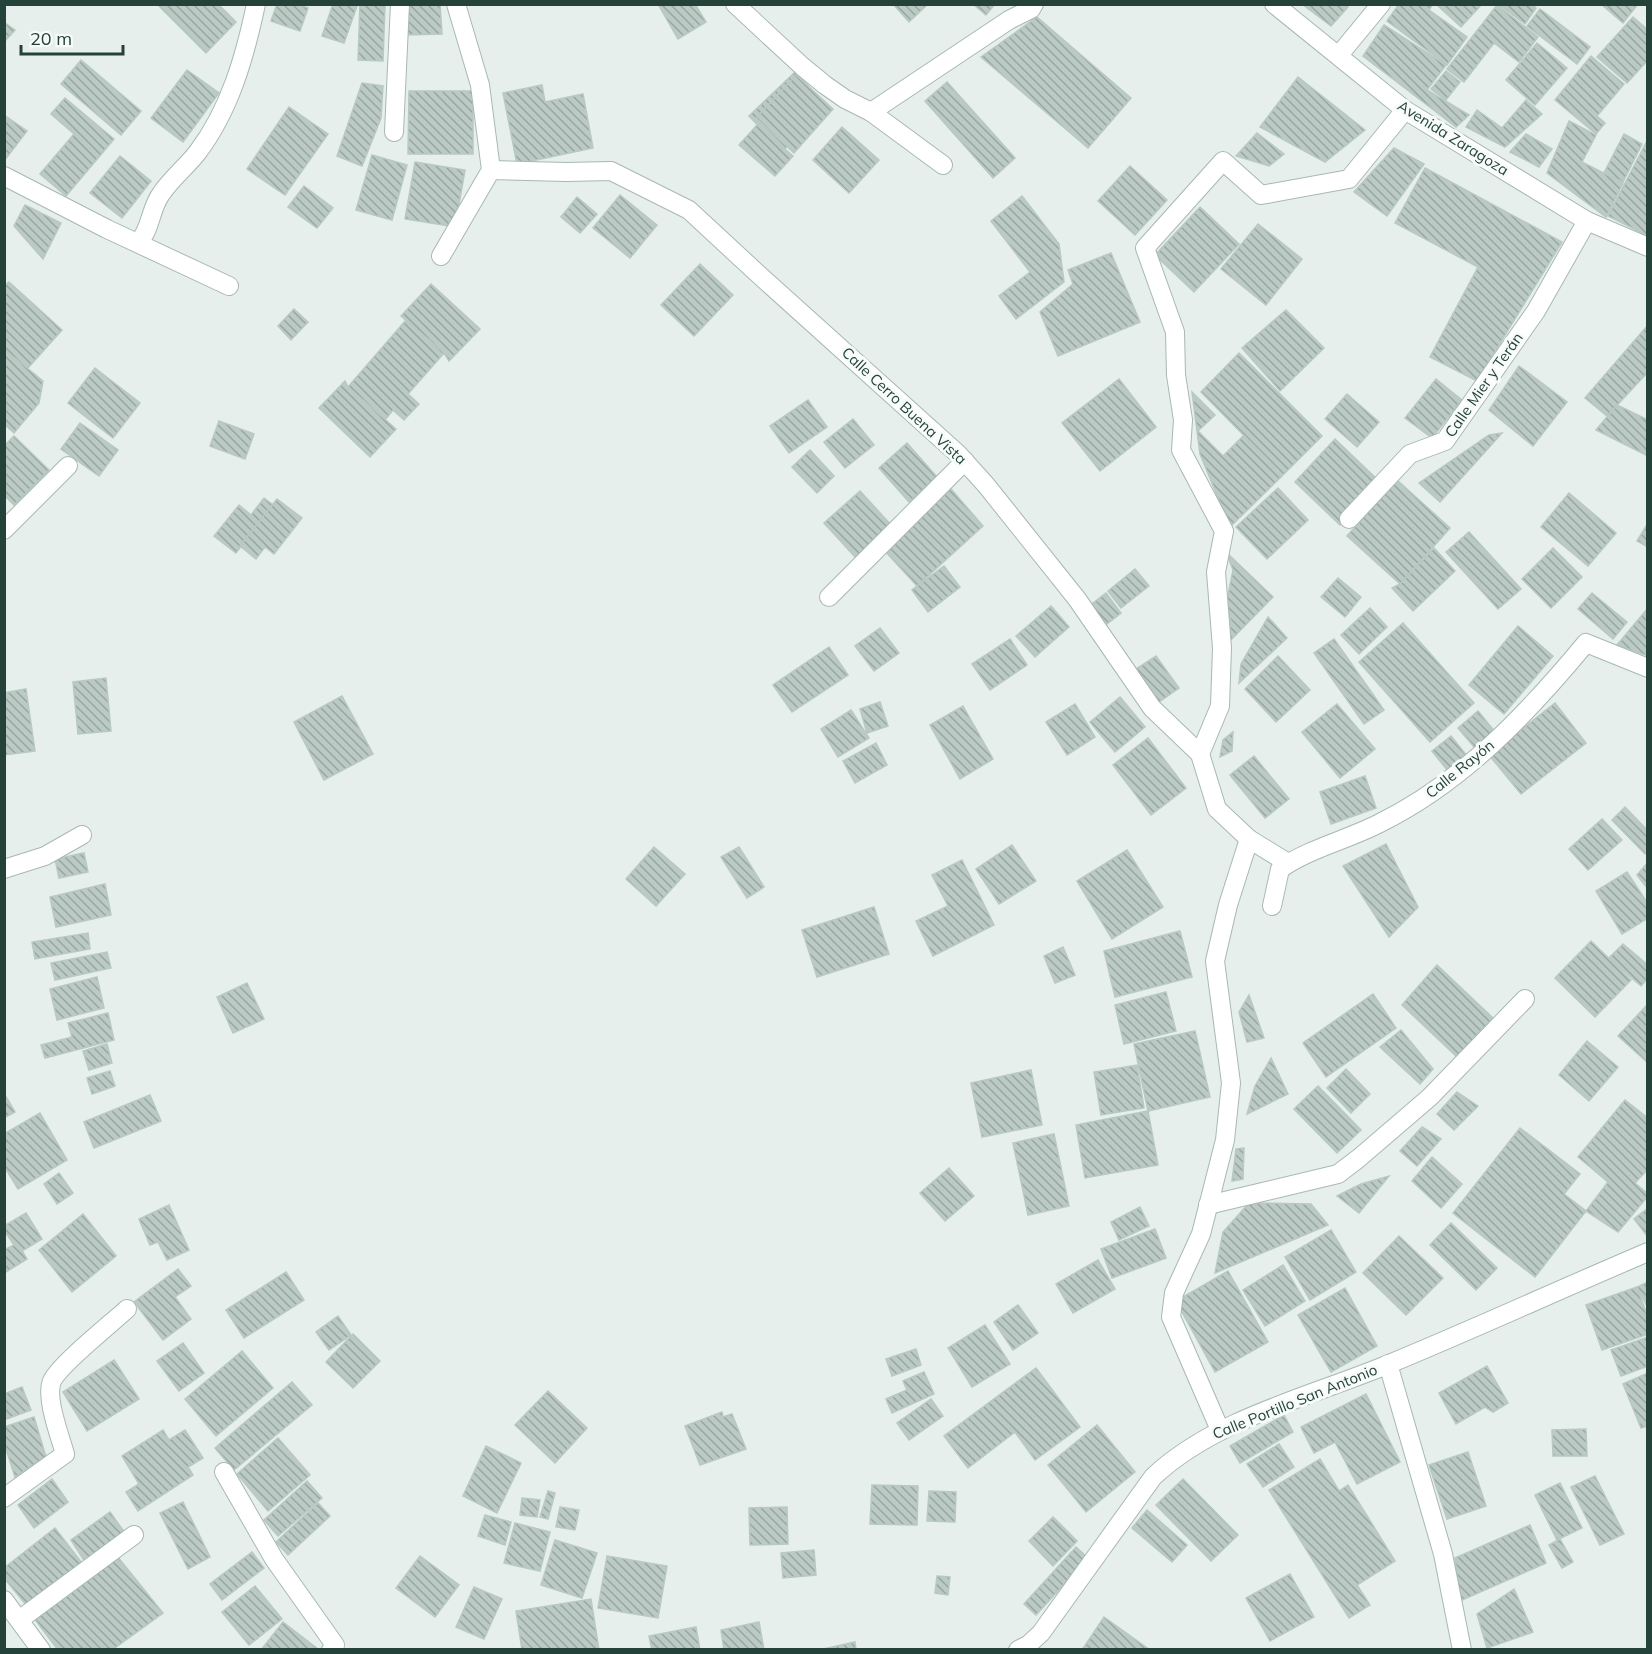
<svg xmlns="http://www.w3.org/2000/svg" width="1652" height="1654" viewBox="0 0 1652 1654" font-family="Mulish,sans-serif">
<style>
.building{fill:url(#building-back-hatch);stroke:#b8c9c2;stroke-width:1.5}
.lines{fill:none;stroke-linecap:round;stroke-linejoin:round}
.minor-casing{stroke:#a8b8b2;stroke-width:20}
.minor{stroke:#fff;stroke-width:18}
.labels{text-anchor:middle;stroke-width:6;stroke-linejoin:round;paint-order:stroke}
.street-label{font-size:15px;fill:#24423a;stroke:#f7fbf9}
</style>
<defs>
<pattern id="building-back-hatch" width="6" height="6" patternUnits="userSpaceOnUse" patternTransform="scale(1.5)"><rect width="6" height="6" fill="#bbcac4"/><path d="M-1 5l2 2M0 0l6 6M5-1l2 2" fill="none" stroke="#98a6a0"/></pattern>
</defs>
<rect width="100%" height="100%" fill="#e6efeb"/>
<g class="building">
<polygon points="157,4 218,4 236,22 206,53"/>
<polygon points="277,4 298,4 308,8 300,31 271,21"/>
<polygon points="333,4 357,6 344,43 322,36"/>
<polygon points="360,4 385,4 383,61 358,60"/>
<polygon points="405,4 440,4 442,34 402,35"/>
<polygon points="658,4 695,4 706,22 678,39"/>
<polygon points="893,4 928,4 909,22"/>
<polygon points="973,4 995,4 986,15"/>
<polygon points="1302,4 1345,4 1348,7 1331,26"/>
<polygon points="1399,4 1433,4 1429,10 1467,37 1447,65 1387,21"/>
<polygon points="1436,4 1482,4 1461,27"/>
<polygon points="1498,4 1532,4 1536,8 1525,24"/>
<polygon points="1601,4 1638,4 1623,23"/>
<polygon points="1497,5 1538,37 1519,62 1494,43 1464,82 1447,69"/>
<polygon points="1540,9 1590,47 1577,64 1527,26"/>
<polygon points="1037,17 1131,98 1088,148 981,57"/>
<polygon points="1633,17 1648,30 1648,60 1627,83 1597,57"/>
<polygon points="4,22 15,30 4,42"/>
<polygon points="1384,25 1446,65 1427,90 1469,115 1456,127 1363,56"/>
<polygon points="1537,43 1567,68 1535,105 1506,80"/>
<polygon points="1591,56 1624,84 1597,116 1605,123 1596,134 1555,100"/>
<polygon points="81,60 141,111 121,135 61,84"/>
<polygon points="187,70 219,93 183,142 151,118"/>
<polygon points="1446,71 1460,82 1446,100 1431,89"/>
<polygon points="795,72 828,107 783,151 749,116"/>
<polygon points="796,75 833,109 794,153 756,118"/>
<polygon points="1298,77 1365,130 1325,162 1260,127"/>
<polygon points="947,82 1015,158 993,178 925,101"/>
<polygon points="362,83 383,86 381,118 362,166 337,156"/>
<polygon points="542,85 545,102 583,94 593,148 517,164 503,93"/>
<polygon points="409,91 473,91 473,154 408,154"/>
<polygon points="65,98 114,139 66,196 40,174 74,134 51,114"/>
<polygon points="1526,100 1542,114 1505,147 1466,127 1477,110 1502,128"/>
<polygon points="289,107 328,134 285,195 247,169"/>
<polygon points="4,115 27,131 4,161"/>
<polygon points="1569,121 1596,135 1582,162 1623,183 1606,217 1547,173"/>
<polygon points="757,125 793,156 775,176 739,145"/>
<polygon points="842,127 879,160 849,193 813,160"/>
<polygon points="1257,133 1284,154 1269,166 1236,156"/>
<polygon points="1526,134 1552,149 1539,167 1510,152"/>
<polygon points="1624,134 1642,144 1623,182 1604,173"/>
<polygon points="1648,139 1648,236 1608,216"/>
<polygon points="1394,148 1424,164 1387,216 1354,192"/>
<polygon points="372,155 407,165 392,220 356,210"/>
<polygon points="120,156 151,181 122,218 90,193"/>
<polygon points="415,162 465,170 455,227 405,219"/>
<polygon points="1130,166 1167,200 1135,235 1098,201"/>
<polygon points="1425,168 1562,242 1477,381 1430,357 1478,267 1395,223"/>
<polygon points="304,186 333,208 317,228 288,207"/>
<polygon points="620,195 657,225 630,258 593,228"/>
<polygon points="1022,196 1059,244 1064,282 1016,319 999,296 1030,272 991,221"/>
<polygon points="577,197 597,214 580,233 561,217"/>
<polygon points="25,205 61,223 43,259 14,226"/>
<polygon points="1200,207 1239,244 1194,292 1155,255"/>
<polygon points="1258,224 1302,259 1266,305 1221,269"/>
<polygon points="1111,253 1140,322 1058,356 1040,312 1073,284 1068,270"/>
<polygon points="700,264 733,295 694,336 661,305"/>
<polygon points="9,282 62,330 27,369 4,351 4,286"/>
<polygon points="431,284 480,329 449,361 444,353 401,316"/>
<polygon points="294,309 308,322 291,340 278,326"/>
<polygon points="1286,310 1324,348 1280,391 1242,348"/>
<polygon points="406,320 444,353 408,394 419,404 404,420 393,410 385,420 348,387"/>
<polygon points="1648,325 1648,372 1607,416 1585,398"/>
<polygon points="4,349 43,381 39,403 14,433 4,424"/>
<polygon points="1239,353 1322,436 1283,475 1201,392"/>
<polygon points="1519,366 1567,402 1533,446 1489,410"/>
<polygon points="95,368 140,403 113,438 68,403"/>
<polygon points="1119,379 1156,427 1100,471 1062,423"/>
<polygon points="1436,379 1462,400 1432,438 1405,418"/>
<polygon points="345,381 348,387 396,429 370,457 319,408"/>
<polygon points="1192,392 1215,415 1198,431 1223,456 1243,436 1282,476 1230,527 1200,454"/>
<polygon points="1347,394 1379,422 1357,447 1325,419"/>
<polygon points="808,400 827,427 789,453 770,426"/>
<polygon points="1617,405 1648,420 1648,456 1596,430"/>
<polygon points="853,419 874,445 845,468 824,442"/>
<polygon points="219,421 254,434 245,459 210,446"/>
<polygon points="80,423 118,450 99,476 61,449"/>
<polygon points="1502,433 1440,502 1419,483 1489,435"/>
<polygon points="14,436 49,470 14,505 4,495 4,446"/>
<polygon points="1335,439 1380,482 1340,525 1295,482"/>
<polygon points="907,443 937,477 909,502 879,468"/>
<polygon points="810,450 834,476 817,493 792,467"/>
<polygon points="1397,480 1450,528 1400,584 1347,536"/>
<polygon points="1278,488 1308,520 1267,559 1236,527"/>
<polygon points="951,489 983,526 917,586 884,550"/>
<polygon points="860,491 892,526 856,558 824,523"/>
<polygon points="1569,493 1616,533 1588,566 1541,527"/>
<polygon points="264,498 273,505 236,553 214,536 239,505 251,515"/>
<polygon points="277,499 302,518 274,554 265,547 256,559 240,546"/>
<polygon points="1648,523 1648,547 1637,541"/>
<polygon points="1469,532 1521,589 1498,609 1446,552"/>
<polygon points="1434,548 1455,571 1413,611 1392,588 1400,584"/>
<polygon points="1553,548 1582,577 1551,608 1522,579"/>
<polygon points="1226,552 1273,597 1227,644 1231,623 1227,600 1233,570"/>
<polygon points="944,566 960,587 928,612 912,590"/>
<polygon points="1135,569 1149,586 1121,608 1108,591"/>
<polygon points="1338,578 1361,597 1345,617 1321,597"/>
<polygon points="1106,593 1121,613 1103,627 1088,607"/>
<polygon points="1592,593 1627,622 1613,639 1578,609"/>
<polygon points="1051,606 1069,627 1035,657 1016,636"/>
<polygon points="1370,608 1387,627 1359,654 1341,635"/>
<polygon points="1648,608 1648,656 1617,645"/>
<polygon points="1268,617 1287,638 1239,683 1241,664"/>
<polygon points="1403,623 1474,703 1430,742 1359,662"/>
<polygon points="1518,626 1553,656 1504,714 1469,685"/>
<polygon points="880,628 899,653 874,671 855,646"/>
<polygon points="1010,639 1027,665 990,690 972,664"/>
<polygon points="1334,639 1384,710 1364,724 1314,653"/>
<polygon points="829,647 848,675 792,712 773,685"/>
<polygon points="1156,656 1179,688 1159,702 1136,669"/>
<polygon points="1278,656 1310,690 1276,722 1245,689"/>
<polygon points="106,678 111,731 78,734 73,682"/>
<polygon points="26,689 35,751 4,755 4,693"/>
<polygon points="342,696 373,754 324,780 294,722"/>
<polygon points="1120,697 1145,727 1115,752 1090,722"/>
<polygon points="880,702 888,726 867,733 860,709"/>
<polygon points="1555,703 1586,743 1521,794 1489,755"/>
<polygon points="1075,704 1095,737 1067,755 1046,722"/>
<polygon points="1337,704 1375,749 1340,778 1302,732"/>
<polygon points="963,706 993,759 960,779 930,725"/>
<polygon points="851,710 869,738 838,757 821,729"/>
<polygon points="1478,711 1495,732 1475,748 1458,728"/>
<polygon points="1233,732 1232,751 1220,757 1223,740"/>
<polygon points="1451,736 1467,756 1448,771 1432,751"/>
<polygon points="1148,738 1186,788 1151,815 1113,765"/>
<polygon points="876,743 887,765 855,783 843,761"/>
<polygon points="1254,756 1289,799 1265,818 1230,775"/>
<polygon points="1365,776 1376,808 1331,824 1320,792"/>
<polygon points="1625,807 1648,831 1648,851 1645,854 1612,820"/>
<polygon points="1602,819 1622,840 1588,870 1569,849"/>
<polygon points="1386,844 1418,907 1389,937 1343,866"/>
<polygon points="1012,845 1036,881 999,904 976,869"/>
<polygon points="654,847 685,874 656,906 626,879"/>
<polygon points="739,847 764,887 747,898 721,857"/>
<polygon points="1127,850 1163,907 1112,939 1077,881"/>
<polygon points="84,853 88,872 59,878 55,859"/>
<polygon points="962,860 994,925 933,956 916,921 948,906 932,875"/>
<polygon points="1648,862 1648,889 1637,875"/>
<polygon points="1627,872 1648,904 1648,918 1622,934 1596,891"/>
<polygon points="105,884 111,915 56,927 50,897"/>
<polygon points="874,907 889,954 817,977 802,930"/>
<polygon points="1180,931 1192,977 1115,997 1104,951"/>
<polygon points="88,933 90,949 35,959 32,942"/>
<polygon points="1591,941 1631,980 1595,1017 1555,978"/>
<polygon points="1623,944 1648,965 1648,978 1641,986 1609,958"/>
<polygon points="1063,947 1075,975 1055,983 1044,956"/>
<polygon points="107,952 111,968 55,980 51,963"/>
<polygon points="1437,965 1493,1018 1457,1057 1402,1005"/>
<polygon points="97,977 104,1008 57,1020 50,989"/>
<polygon points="247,983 264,1019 233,1033 217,997"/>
<polygon points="1166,992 1176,1031 1124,1044 1115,1005"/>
<polygon points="1373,994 1396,1028 1326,1077 1303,1043"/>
<polygon points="1249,995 1264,1038 1247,1042 1239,1012"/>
<polygon points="1648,1004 1648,1063 1618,1036"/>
<polygon points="108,1013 114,1040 45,1058 41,1045 72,1037 68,1023"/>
<polygon points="1401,1030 1433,1069 1420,1084 1380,1047"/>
<polygon points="1195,1031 1210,1097 1148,1111 1134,1044"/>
<polygon points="1587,1041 1618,1067 1589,1101 1559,1075"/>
<polygon points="107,1044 112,1063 89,1070 83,1051"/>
<polygon points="1271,1058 1288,1094 1247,1114 1255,1086"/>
<polygon points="1137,1065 1144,1108 1101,1115 1094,1072"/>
<polygon points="1346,1069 1370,1094 1351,1113 1327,1088"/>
<polygon points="1031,1070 1042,1125 982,1137 971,1083"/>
<polygon points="110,1071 115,1086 92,1094 87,1078"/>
<polygon points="1318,1086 1361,1130 1337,1153 1294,1109"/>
<polygon points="1457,1092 1478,1106 1454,1130 1437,1114"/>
<polygon points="5,1095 15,1112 4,1118 4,1096"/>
<polygon points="150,1095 161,1121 94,1148 84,1122"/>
<polygon points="1625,1100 1648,1118 1648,1169 1635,1183 1648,1194 1648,1196 1618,1232 1586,1211 1608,1182 1578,1157"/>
<polygon points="1148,1111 1158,1165 1085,1178 1076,1125"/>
<polygon points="40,1113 67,1160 18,1189 4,1166 4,1134"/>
<polygon points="1422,1127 1441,1139 1417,1166 1400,1151"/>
<polygon points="1520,1128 1580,1174 1564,1194 1586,1211 1535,1277 1453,1213"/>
<polygon points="1054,1134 1069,1206 1028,1215 1013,1143"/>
<polygon points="1244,1148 1243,1179 1232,1181 1236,1149"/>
<polygon points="1432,1157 1462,1184 1441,1208 1412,1181"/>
<polygon points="949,1168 974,1196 945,1221 920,1193"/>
<polygon points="59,1173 73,1193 57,1204 44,1184"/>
<polygon points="1389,1176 1359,1213 1337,1196 1361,1184"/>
<polygon points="1249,1203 1311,1204 1328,1225 1215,1273 1223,1232"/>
<polygon points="169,1205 189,1250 167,1260 158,1242 150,1245 139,1219"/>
<polygon points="1140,1207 1149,1226 1119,1240 1111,1222"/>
<polygon points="1648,1208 1648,1237 1634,1219"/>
<polygon points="26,1213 42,1239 22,1251 27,1259 6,1272 4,1250 14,1245 4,1230 4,1226"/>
<polygon points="83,1214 116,1256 72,1292 39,1250"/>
<polygon points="1451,1223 1497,1268 1476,1290 1430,1245"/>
<polygon points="1155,1229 1166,1258 1112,1278 1101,1249"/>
<polygon points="1331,1230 1356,1272 1310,1300 1285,1257"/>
<polygon points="1399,1236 1443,1278 1406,1315 1363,1273"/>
<polygon points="1098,1260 1115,1289 1073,1313 1056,1284"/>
<polygon points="1283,1265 1305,1301 1265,1326 1243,1290"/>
<polygon points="178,1269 191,1286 175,1297 191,1319 163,1340 134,1302"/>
<polygon points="1228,1271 1268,1342 1215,1372 1176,1301"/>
<polygon points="286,1272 304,1300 244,1338 226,1310"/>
<polygon points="1648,1282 1648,1308 1637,1287"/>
<polygon points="1637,1287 1648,1318 1648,1334 1602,1350 1586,1305"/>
<polygon points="1345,1288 1377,1346 1331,1372 1298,1315"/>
<polygon points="1018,1305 1038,1333 1013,1350 994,1322"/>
<polygon points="338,1316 351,1335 329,1350 316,1332"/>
<polygon points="985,1325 1010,1364 972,1387 948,1348"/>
<polygon points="353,1334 380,1361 353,1388 326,1362"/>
<polygon points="1648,1337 1648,1366 1621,1376 1611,1350"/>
<polygon points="183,1343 204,1373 179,1391 157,1361"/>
<polygon points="916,1349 921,1365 892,1376 886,1359"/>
<polygon points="242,1351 273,1388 216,1436 185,1399"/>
<polygon points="114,1360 139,1399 87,1431 63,1392"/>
<polygon points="1487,1366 1508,1403 1493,1412 1485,1407 1456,1424 1439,1393"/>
<polygon points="1036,1368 1080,1427 1035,1460 1015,1432 968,1468 944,1436"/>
<polygon points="924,1372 934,1394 892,1413 886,1399 907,1390 903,1381"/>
<polygon points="1648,1373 1648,1426 1641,1428 1623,1384"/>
<polygon points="292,1382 312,1405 234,1470 215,1448"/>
<polygon points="22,1387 31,1410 4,1420 4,1394"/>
<polygon points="548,1391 587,1428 555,1463 515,1425"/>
<polygon points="1366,1394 1400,1462 1357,1484 1335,1442 1314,1453 1301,1427"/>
<polygon points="931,1399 943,1416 909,1440 897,1423"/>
<polygon points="722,1412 723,1417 732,1414 746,1449 700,1465 685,1426"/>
<polygon points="1284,1415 1293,1432 1240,1463 1230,1446"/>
<polygon points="34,1417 46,1457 15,1477 4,1443 4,1427"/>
<polygon points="1097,1425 1135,1472 1086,1512 1048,1465"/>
<polygon points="1586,1429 1587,1456 1553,1456 1552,1430"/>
<polygon points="163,1430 169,1440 185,1430 203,1458 188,1467 193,1475 138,1511 126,1492 139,1484 122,1456"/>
<polygon points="278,1438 310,1475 268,1511 237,1474"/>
<polygon points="1279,1444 1294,1467 1263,1487 1247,1464"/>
<polygon points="486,1446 521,1463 497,1513 463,1496"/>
<polygon points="1468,1452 1486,1506 1447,1519 1429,1465"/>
<polygon points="1320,1459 1339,1491 1348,1485 1395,1561 1357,1585 1370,1605 1349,1618 1269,1490"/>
<polygon points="1595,1476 1624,1534 1600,1545 1571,1487"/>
<polygon points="52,1479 68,1502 34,1528 18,1505"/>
<polygon points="1183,1479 1238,1535 1211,1561 1156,1505"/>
<polygon points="307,1481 322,1498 278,1536 264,1520"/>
<polygon points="1560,1483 1582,1528 1557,1540 1535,1495"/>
<polygon points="872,1485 918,1486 917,1525 870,1524"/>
<polygon points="548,1491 555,1493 548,1519 540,1517"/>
<polygon points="929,1491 956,1492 955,1522 927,1521"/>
<polygon points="522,1498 540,1500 537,1517 520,1515"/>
<polygon points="183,1502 210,1557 188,1569 160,1513"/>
<polygon points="318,1503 330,1516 288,1555 276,1542"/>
<polygon points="560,1507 579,1510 575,1530 556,1527"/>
<polygon points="787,1507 788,1544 750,1545 749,1508"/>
<polygon points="1147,1510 1187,1545 1172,1562 1132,1528"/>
<polygon points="110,1512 125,1533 85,1562 71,1540"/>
<polygon points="485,1515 511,1522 505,1545 478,1536"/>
<polygon points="1053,1517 1077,1541 1053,1566 1029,1541"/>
<polygon points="515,1523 550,1532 540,1571 504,1563"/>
<polygon points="1530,1525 1546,1563 1460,1601 1455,1558"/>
<polygon points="55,1528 82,1563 27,1606 4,1578 4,1568"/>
<polygon points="1560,1539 1573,1562 1562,1568 1549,1545"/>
<polygon points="555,1540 597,1553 582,1598 541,1585"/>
<polygon points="1076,1547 1088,1558 1036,1615 1024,1604"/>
<polygon points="814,1550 816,1575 783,1578 781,1553"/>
<polygon points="252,1552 264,1568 222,1600 210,1584"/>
<polygon points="117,1556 163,1613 112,1650 58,1650 33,1617"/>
<polygon points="420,1556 459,1585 435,1617 396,1588"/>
<polygon points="607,1556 667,1566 658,1618 598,1608"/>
<polygon points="1290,1574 1314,1617 1270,1641 1246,1598"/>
<polygon points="937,1576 950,1577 948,1595 935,1593"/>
<polygon points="255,1586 282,1619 249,1645 222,1612"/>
<polygon points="474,1587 502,1599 484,1639 456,1627"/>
<polygon points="1514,1589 1533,1632 1487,1648 1477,1614"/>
<polygon points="591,1599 599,1650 522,1650 516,1611"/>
<polygon points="1104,1617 1150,1650 1082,1650"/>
<polygon points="283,1622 318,1649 318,1650 261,1650"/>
<polygon points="759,1622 764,1650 724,1650 721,1630"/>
<polygon points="696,1627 700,1650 652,1650 649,1636"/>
<polygon points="855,1642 856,1650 819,1650"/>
</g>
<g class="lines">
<defs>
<g id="minor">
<polyline points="735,4 803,67 825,85 845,99 871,112 943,165"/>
<polyline points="1274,4 1405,110 1587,221 1648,247"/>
<polyline points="1339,55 1381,4"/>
<polyline points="871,112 1009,20 1031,9 1034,4"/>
<polyline points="394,132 400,4"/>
<polyline points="491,170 566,172 611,171 689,210 757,273 958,454 986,485 1077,599 1152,708 1200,754 1217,809 1249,839 1288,863"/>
<polyline points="4,176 107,229 229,286"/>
<path d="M138,243C151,230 150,209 161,194C171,179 186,167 197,153C230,110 245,56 256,4"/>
<polyline points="441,256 491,170 480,85 456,4"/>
<polyline points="1349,519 1410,454 1445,441 1536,311 1587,221"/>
<polyline points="4,530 68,466"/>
<polyline points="829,597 965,461"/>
<polyline points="1200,754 1220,706 1222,648 1216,572 1224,531 1181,450 1183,420 1176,375 1175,332 1145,248 1223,161 1261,195 1349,179 1405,110"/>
<polyline points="4,869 45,856 82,835"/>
<path d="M1272,906L1280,869C1310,848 1347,840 1380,823C1463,782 1528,713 1586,643L1648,668"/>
<polyline points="1208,1205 1338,1174 1359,1158 1430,1097 1525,999"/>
<polyline points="1388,1364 1443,1554 1462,1650"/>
<polyline points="1220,1430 1171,1317 1174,1293 1201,1234 1225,1140 1231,1083 1215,961 1228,905 1249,839"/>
<polyline points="224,1472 274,1559 335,1645 331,1650"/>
<path d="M4,1498L65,1454C60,1436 45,1398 52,1381C59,1365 112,1323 127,1309"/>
<polyline points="4,1600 41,1650"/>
<polyline points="19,1620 134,1535"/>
<path d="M1018,1650L1028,1645L1041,1633L1153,1477C1214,1419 1312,1396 1389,1364C1476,1328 1561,1289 1648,1252"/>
</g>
</defs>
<use href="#minor" class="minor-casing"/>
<use href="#minor" class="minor"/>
</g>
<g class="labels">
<g class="street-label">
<text transform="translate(1453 138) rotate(32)" y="5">Avenida Zaragoza</text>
<text transform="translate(1484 385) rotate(-55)" y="5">Calle Mier y Terán</text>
<text transform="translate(904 406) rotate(43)" y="5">Calle Cerro Buena Vista</text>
<text transform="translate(1460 769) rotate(-39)" y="5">Calle Rayón</text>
<text transform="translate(1295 1402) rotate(-22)" y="5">Calle Portillo San Antonio</text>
</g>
</g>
<rect width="1652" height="1654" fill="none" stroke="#24423a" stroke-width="12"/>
<path d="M21 45v9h102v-9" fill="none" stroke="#24423a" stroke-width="3"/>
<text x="30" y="45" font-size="18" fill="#24423a" stroke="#f7fbf9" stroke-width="4.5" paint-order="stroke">20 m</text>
</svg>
